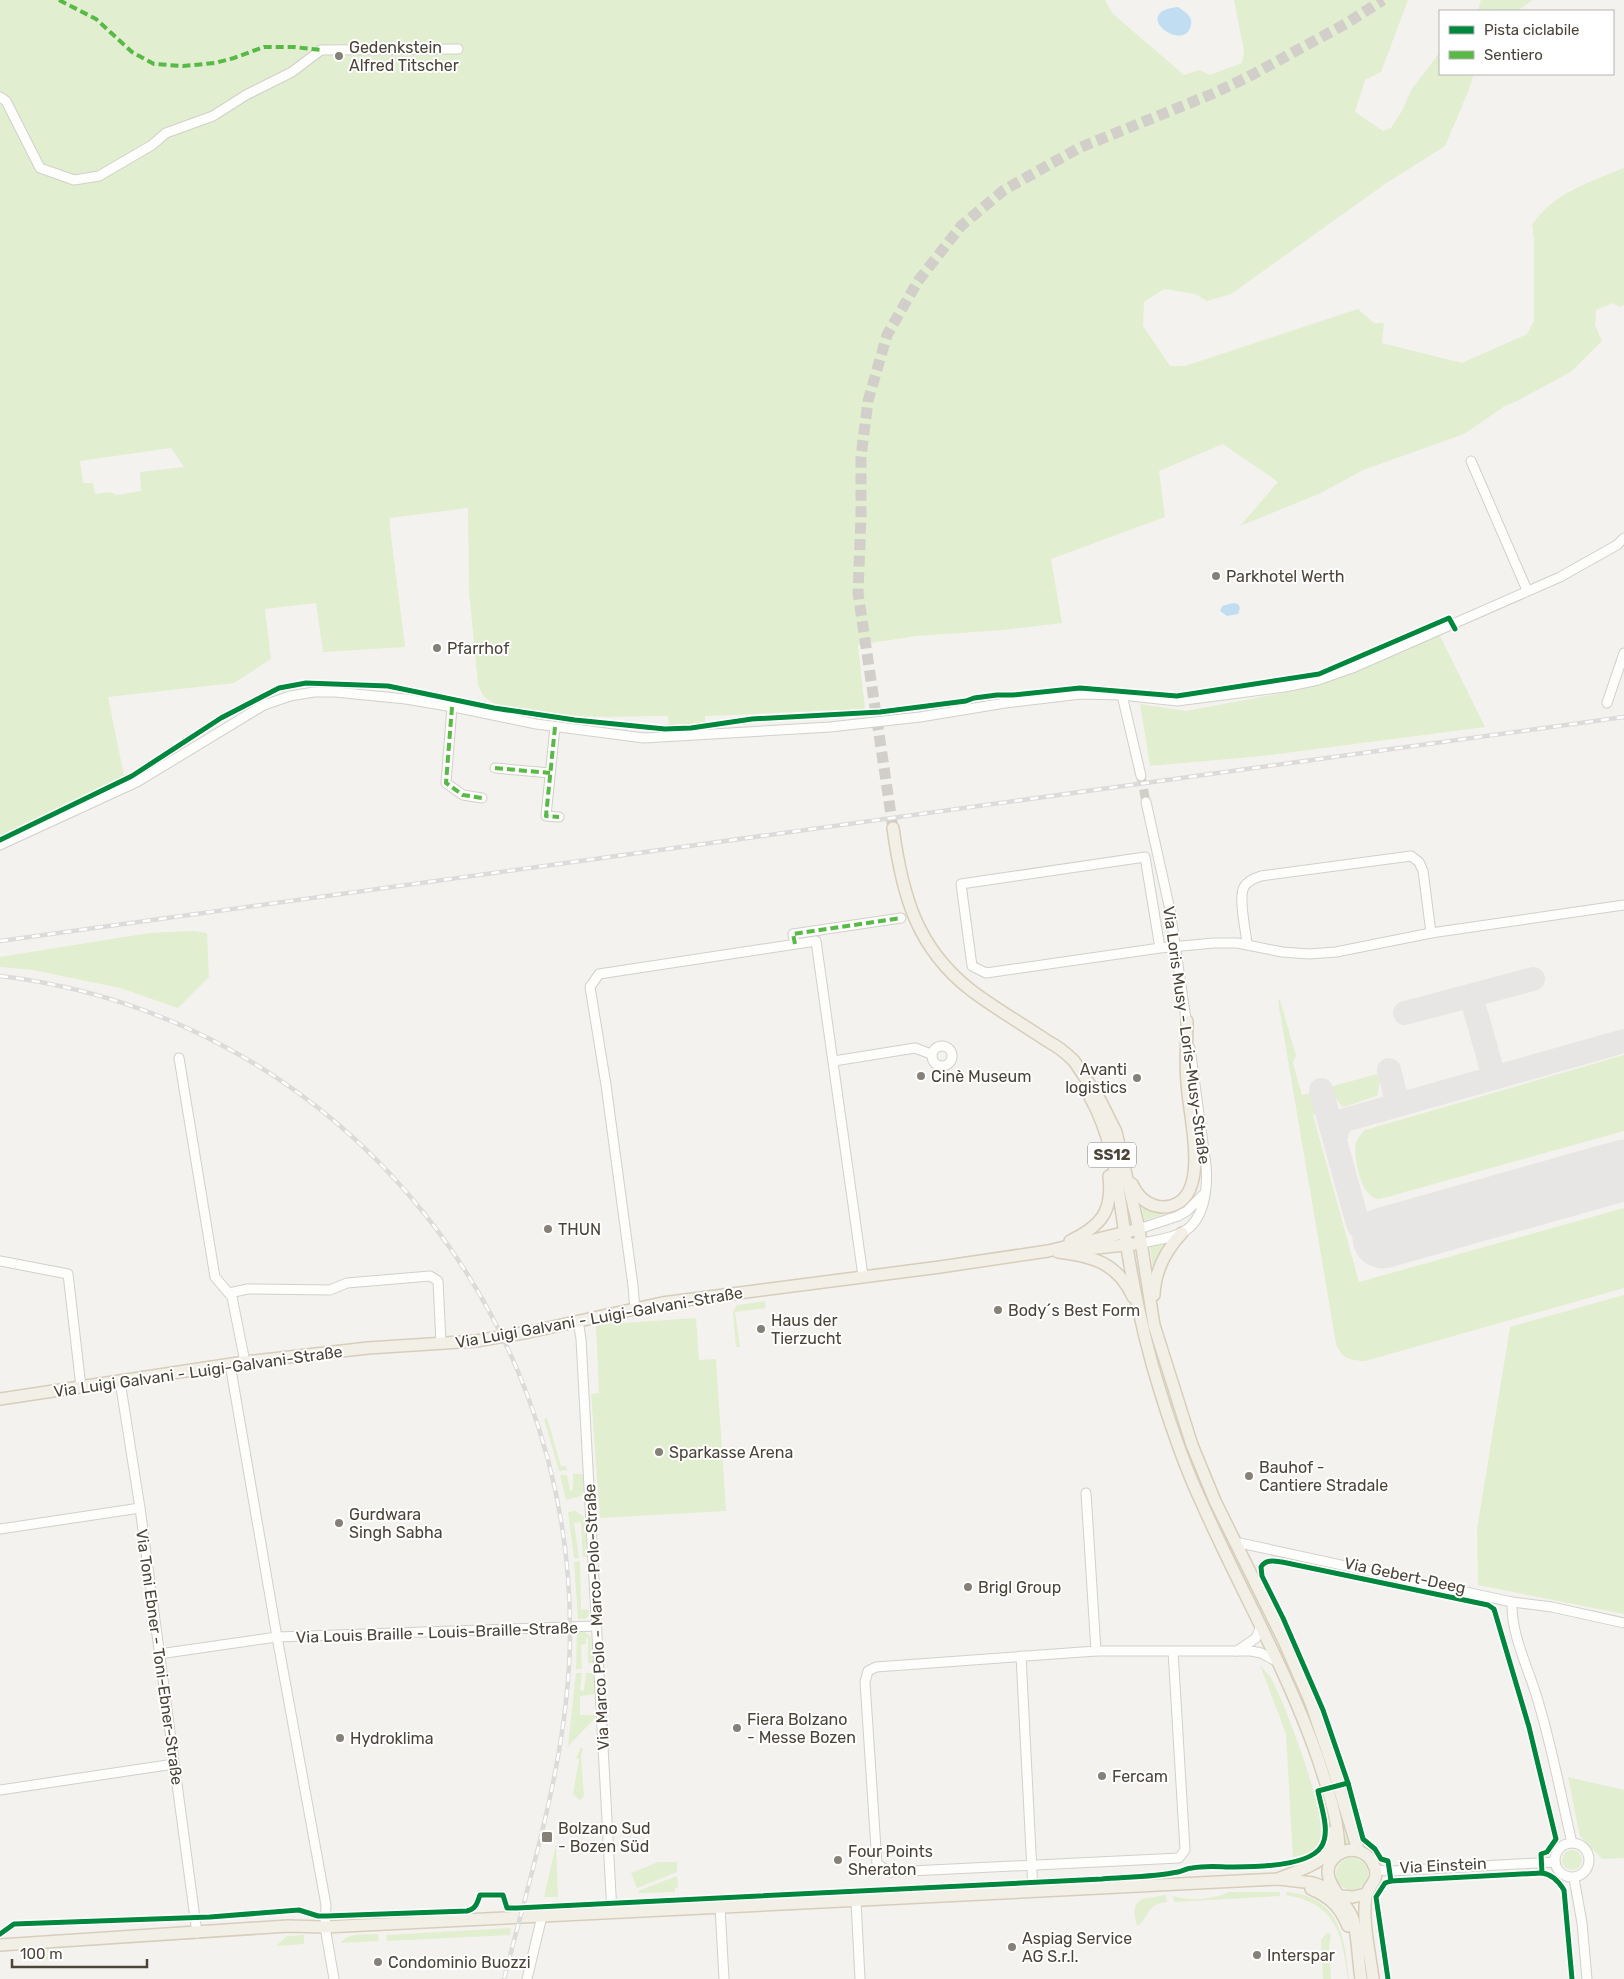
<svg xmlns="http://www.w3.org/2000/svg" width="1624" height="1979" viewBox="0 0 1624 1979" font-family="Rubik,sans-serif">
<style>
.green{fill:#e1eecf;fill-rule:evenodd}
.water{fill:#c0ddf1}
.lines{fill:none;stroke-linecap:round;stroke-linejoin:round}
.taxiway{stroke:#e8e6e4;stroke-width:24}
.runway{stroke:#e8e6e4;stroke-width:61}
.minor-tunnel{stroke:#d2cfca;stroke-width:9;stroke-dasharray:9 4.5;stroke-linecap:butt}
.major-tunnel{stroke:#d2cfca;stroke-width:11;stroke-dasharray:11 5.5;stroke-linecap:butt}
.minor-casing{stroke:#d2d0cb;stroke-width:11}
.major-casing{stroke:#d6cebb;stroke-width:14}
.minor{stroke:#fdfdfc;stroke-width:9}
.major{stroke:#f2efe6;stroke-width:11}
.rail-casing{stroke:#dbdbda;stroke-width:4.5}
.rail{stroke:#fff;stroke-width:2.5;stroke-dasharray:8;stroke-linecap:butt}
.quiet{stroke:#58b947;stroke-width:4;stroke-dasharray:8 4;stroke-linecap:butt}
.cycleway-casing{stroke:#fff;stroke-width:8}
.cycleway{stroke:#00873e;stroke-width:5}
.poi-dot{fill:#868178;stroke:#fff;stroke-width:2}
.labels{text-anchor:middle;stroke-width:4;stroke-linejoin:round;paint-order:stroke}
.shield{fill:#fff;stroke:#817c74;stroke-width:1}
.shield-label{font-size:15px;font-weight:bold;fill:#4b4439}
.poi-label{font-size:16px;fill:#4b4439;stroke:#fff;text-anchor:start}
.street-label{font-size:16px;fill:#4b4439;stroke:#fff}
</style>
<rect width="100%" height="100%" fill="#f4f2ee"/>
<g class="green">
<path d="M0,0H1105L1112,13L1184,75L1199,70L1210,75L1242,63L1244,51L1234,0H1408L1381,72L1365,80L1355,112L1383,131L1391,128L1403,109L1411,90L1440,52V74H1474L1468,92L1445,146L1385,184L1231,294L1207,301L1195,294L1164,289L1144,302L1143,326L1170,366H1185L1358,309L1374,323H1384L1382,343L1462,363L1527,334L1534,321V239L1532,225C1553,193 1590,182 1624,168V305L1620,307L1613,303L1596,310L1595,325L1602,341L1572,371L1517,401L1505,406L1464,434L1363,470L1321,493L1240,526L1278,482L1223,444L1159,471L1165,517L1051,559L1062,623L1003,630L916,636L858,645L865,709L705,716V725H669L668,716C627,716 516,722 486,698C482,695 480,689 478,685L469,591L468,508L390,518V528L405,647L323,652L316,603L265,609L271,659L234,683L108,697L124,776L0,840ZM171,448L184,467L140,472L141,491L117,495L110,492L95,494L93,483H83L80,461Z"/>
<polygon points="1481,0 1533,0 1517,11 1478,11"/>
<polygon points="1438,632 1485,727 1262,756 1150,766 1140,704 1186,711 1299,690 1357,671"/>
<polygon points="194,931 207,933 209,977 178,1008 120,988 33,970 0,967 0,957 149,933"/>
<path d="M1280,1000L1296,1056L1293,1063L1302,1095L1310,1093L1316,1114L1313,1115L1359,1282L1624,1208V1288L1365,1361C1350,1361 1341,1358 1336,1344L1278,1001Z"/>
<path d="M1624,1055V1131L1380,1199C1361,1200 1353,1158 1356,1143C1358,1138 1361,1134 1365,1130Z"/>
<polygon points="1377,1074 1380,1081 1377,1096 1343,1107 1332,1094 1330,1087"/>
<polygon points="1188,1201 1189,1202 1177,1210 1144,1221 1142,1206"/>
<polygon points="1166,1243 1153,1269 1150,1247"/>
<polygon points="1624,1295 1624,1614 1478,1585 1477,1529 1510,1327"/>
<polygon points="765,1301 766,1308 735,1312 740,1347 736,1347 733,1312 737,1305"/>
<polygon points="696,1318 699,1360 716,1359 726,1511 600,1518 591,1394 599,1393 596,1325"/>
<polygon points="547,1418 561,1466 566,1466 567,1470 559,1471 544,1419"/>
<polygon points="1188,1449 1214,1512 1300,1691 1331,1778 1344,1832 1351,1846 1343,1847 1299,1696 1279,1651 1212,1514 1186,1450"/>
<polygon points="573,1474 583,1474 584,1491 581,1496 566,1500 560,1475 567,1475 570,1491 573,1490"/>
<polygon points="575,1511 584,1517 585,1520 587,1557 583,1557 581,1522 574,1523 579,1558 574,1558 568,1512"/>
<polygon points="580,1561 581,1609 589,1610 589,1616 585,1619 578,1619 574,1562"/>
<polygon points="577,1632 585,1632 591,1637 593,1663 588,1663 588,1638 586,1638 586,1644 581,1645 582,1669 576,1669"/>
<path d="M1260,1665C1264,1670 1269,1674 1272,1680C1285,1704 1328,1816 1320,1839C1316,1852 1304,1855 1293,1858L1286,1734Z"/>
<polygon points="576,1673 582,1673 580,1690 584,1691 586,1673 594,1673 595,1694 580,1696 580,1715 596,1715 596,1717 568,1746"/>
<polygon points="581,1747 583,1749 581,1756 584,1795 583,1798 579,1800 573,1794 579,1759 576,1758"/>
<polygon points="1568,1777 1624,1790 1624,1858 1602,1859 1580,1836"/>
<polygon points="556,1844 558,1897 544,1897"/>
<circle cx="1572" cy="1860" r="10"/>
<circle cx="1352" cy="1874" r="16"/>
<polygon points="658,1862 677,1862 677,1872 637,1888 631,1873"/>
<polygon points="677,1876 678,1887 675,1888 675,1892 639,1893 638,1891"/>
<path d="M1229,1892H1280V1896L1174,1902L1173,1896C1190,1902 1214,1899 1229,1892Z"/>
<path d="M1286,1892C1338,1896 1345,1935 1349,1979H1348C1342,1934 1337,1904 1286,1895Z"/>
<path d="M1166,1895L1167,1902C1145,1904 1151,1917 1137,1926L1134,1912L1136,1904L1142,1899Z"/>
<polygon points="511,1928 510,1935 387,1941 386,1935"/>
<polygon points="1327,1933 1331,1934 1329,1946 1331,1979 1323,1979 1321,1943 1321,1940"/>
<path d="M378,1934L379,1941L341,1943C347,1932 367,1935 378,1934Z"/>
<polygon points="304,1935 304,1944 276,1946 287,1936"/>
<polygon points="44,1949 56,1949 57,1956 62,1958 39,1961 38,1952"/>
</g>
<g class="water">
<path d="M1178,7C1185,12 1193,16 1191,25C1185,55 1128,12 1178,7Z"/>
<polygon points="1233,603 1238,604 1240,608 1238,614 1227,616 1220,611 1222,606"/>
</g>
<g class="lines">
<g class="taxiway">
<polyline points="1471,996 1494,1077"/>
<polyline points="1405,1013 1533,979"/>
<polyline points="1389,1070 1398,1105"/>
<path d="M1321,1090L1358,1224C1364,1235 1371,1240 1383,1238"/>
<polyline points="1335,1140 1338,1127 1345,1120 1624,1041"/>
</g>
<polyline class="runway" points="1383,1238 1624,1170"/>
<polyline class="minor-tunnel" points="1141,776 1146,802"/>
<polyline class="major-tunnel" points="893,828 858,593 861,516 861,457 868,401 887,335 918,281 961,226 1004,190 1079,148 1212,94 1248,77 1347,23 1383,0"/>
<defs>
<g id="minor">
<polyline points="0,97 6,101 40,168 74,180 99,176 152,145 166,133 213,116 246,95 292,72 321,50 458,49"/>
<polyline points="1471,461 1527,590"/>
<polyline points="1122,695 1141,776"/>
<polyline points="1607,703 1624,653"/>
<polyline points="452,707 446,783 463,795 482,798"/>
<polyline points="555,727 546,816 559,817"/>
<polyline points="495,768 550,773"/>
<polyline points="1146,802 1170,910 1187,1026"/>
<polyline points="0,845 137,782 264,705 290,696 314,692 335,692 406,699 459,708 536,724 644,738 830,727 920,717 1005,703 1081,694 1122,695 1177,701 1285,687 1318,680 1355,667 1560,577 1617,545 1624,538"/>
<polyline points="795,944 793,934 901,918"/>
<path d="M1247,944C1246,931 1238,898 1244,887C1247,881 1255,878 1261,876L1411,856L1419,862L1423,871L1431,933"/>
<polyline points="1160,948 1145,857 961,884 972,966 986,973 1160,948 1214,943 1237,943 1282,952 1309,954 1336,952 1431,933 1624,905"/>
<circle cx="942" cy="1056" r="10"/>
<polyline points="179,1058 215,1277 232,1297 245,1362"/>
<polyline points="834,1061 915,1048 931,1054"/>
<polyline points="1139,1229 1178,1216 1187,1211 1204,1194"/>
<path d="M1142,1243C1155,1240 1171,1239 1183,1232C1205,1220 1208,1187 1206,1165L1190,1048"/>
<polyline points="0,1261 68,1274 81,1387"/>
<polyline points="229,1293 248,1289 330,1290 347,1283 430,1276 438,1281 441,1343"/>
<polyline points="635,1310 633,1286 606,1085 590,987 599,974 816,941 863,1276"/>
<polyline points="578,1321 581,1339 612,1913"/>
<polyline points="230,1364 277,1637 326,1905 325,1927 334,1979"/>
<polyline points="120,1381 140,1508 197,1933"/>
<polyline points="1086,1493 1096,1651"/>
<polyline points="0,1529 140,1508"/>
<polyline points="1236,1545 1240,1543 1512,1602 1552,1607 1624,1623"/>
<path d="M1512,1602C1511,1636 1529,1669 1538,1701C1552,1747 1561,1796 1572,1843"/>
<polyline points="1173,1651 1185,1850 1179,1858 890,1872 877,1864 865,1682 868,1671 876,1667 1096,1651 1251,1651 1261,1653 1278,1662"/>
<polyline points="1237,1651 1256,1638 1261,1626"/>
<polyline points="159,1654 277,1637 596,1626"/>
<polyline points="1021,1656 1033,1891"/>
<polyline points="0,1790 174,1764"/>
<circle cx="1572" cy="1860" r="17"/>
<polyline points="1376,1870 1391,1871 1555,1862"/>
<polyline points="1574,1878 1582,1923 1587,1979"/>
<polyline points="856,1901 860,1979"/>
<polyline points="720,1907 724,1979"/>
<polyline points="527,1979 542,1916"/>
</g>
<g id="major">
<path d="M893,828C902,894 916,948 972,991C996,1009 1024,1025 1049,1042C1059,1047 1066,1053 1074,1061L1100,1100L1116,1132L1139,1229L1154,1325L1192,1445L1215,1501L1284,1641L1311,1703L1333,1768L1358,1850"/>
<path d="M1090,1097C1115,1141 1118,1192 1126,1241C1134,1292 1145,1344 1161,1394C1172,1429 1184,1465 1200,1499C1238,1586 1287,1669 1318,1759C1328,1790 1339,1820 1339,1853"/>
<path d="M1132,1184C1137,1195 1144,1203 1156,1206C1164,1208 1171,1207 1178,1203C1209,1185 1188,1112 1187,1082C1185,1062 1187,1041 1187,1021"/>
<path d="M1070,1241C1101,1226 1113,1212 1109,1176"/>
<polyline points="1078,1250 1134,1244"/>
<path d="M1058,1252C1092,1256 1118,1263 1133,1297"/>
<path d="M1154,1295C1155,1271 1165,1251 1182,1233"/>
<polyline points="0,1399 245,1362 368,1348 476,1341 529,1332 662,1303 940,1267 1048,1251 1139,1229"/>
<path d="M1280,1878C1302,1869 1336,1861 1333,1832"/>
<path d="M1311,1889C1330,1897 1340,1907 1348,1926"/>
<polyline points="1341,1896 1353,1897 1366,1894"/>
<polyline points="0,1945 288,1926 325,1927 1279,1879 1313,1883 1333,1890"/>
<path d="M1361,1979C1358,1960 1358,1937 1353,1919C1347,1901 1316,1878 1333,1859C1347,1844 1368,1849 1375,1868C1379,1881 1368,1886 1366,1896C1362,1923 1370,1952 1373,1979"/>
</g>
</defs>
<use href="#minor" class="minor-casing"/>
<use href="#major" class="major-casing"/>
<use href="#minor" class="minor"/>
<use href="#major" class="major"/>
<defs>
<g id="rail">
<polyline points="0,941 1624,717"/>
<path d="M0,976C330,1015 571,1303 570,1632C570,1750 533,1865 504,1979"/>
</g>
</defs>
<use href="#rail" class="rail-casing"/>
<use href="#rail" class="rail"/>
<g class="quiet">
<polyline points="59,0 96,19 132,52 154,64 183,66 215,63 234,58 264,47 294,47 321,50"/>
<polyline points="452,707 446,783 463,795 482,798"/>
<polyline points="555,727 546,816 559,817"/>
<polyline points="495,768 550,773"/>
<polyline points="795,944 793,934 901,918"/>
</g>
<defs>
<g id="cycleway">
<polyline points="0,840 132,776 221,718 279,688 306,683 388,686 494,708 575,720 665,729 691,728 752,719 880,712 966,701 974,698 997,695 1013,695 1080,688 1177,696 1319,674 1449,618 1455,629"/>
<path d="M1391,1881L1388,1861L1381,1859L1375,1849L1363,1839L1348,1783L1323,1710L1283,1618L1262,1576L1261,1567C1266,1559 1274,1561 1282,1562L1488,1605L1494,1609L1529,1727L1556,1839L1547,1852L1541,1854L1542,1873C1552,1874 1559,1882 1564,1890L1572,1979"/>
<path d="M0,1934L14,1924L210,1917L299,1910L318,1916H326L467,1911C476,1909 477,1903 480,1895H503L507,1908H517L1102,1879C1127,1877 1153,1877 1178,1872C1183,1871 1187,1868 1192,1868C1207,1865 1220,1867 1234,1867C1255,1867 1309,1866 1321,1847C1331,1832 1321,1807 1318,1791L1348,1783"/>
<polyline points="1388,1979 1376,1897 1385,1883 1391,1881 1542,1873"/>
</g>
</defs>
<use href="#cycleway" class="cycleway-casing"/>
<use href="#cycleway" class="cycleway"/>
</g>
<g class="poi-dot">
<circle cx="339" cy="56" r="5"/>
<circle cx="1216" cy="576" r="5"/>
<circle cx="437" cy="648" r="5"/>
<circle cx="921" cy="1076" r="5"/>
<circle cx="1137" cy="1078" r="5"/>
<circle cx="548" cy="1229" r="5"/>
<circle cx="998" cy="1310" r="5"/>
<circle cx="761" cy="1329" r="5"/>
<circle cx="659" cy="1452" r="5"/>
<circle cx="1249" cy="1476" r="5"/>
<circle cx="339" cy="1523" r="5"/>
<circle cx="968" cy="1587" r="5"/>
<circle cx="737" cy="1728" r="5"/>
<circle cx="340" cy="1738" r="5"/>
<circle cx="1102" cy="1776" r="5"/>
<rect x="541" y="1831" width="12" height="12" rx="2.5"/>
<circle cx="838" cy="1860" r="5"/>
<circle cx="1012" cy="1947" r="5"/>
<circle cx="1257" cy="1955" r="5"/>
<circle cx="378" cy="1962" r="5"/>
</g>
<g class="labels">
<rect class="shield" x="1088" y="1142.5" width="48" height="25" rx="4"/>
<g class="shield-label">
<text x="1112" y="1160">SS12</text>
</g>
<g class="poi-label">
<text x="349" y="53">Gedenkstein<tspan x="349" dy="18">Alfred Titscher</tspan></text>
<text x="1226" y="582">Parkhotel Werth</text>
<text x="447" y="654">Pfarrhof</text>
<text x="1127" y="1075" text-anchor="end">Avanti<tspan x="1127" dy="18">logistics</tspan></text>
<text x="931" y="1082">Cinè Museum</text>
<text x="558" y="1235">THUN</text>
<text x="1008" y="1316">Body´s Best Form</text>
<text x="771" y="1326">Haus der<tspan x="771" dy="18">Tierzucht</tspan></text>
<text x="669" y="1458">Sparkasse Arena</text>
<text x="1259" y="1473">Bauhof -<tspan x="1259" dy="18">Cantiere Stradale</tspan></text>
<text x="349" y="1520">Gurdwara<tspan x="349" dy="18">Singh Sabha</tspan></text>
<text x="978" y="1593">Brigl Group</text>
<text x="747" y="1725">Fiera Bolzano<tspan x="747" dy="18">- Messe Bozen</tspan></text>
<text x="350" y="1744">Hydroklima</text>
<text x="1112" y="1782">Fercam</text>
<text x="558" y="1834">Bolzano Sud<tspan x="558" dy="18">- Bozen Süd</tspan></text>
<text x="848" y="1857">Four Points<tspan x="848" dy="18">Sheraton</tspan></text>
<text x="1022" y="1944">Aspiag Service<tspan x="1022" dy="18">AG S.r.l.</tspan></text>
<text x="1267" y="1961">Interspar</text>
<text x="388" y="1968">Condominio Buozzi</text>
</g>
<g class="street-label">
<text transform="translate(1187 1035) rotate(82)" y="6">Via Loris Musy - Loris-Musy-Straße</text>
<text transform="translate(599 1317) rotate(-10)" y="6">Via Luigi Galvani - Luigi-Galvani-Straße</text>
<text transform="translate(198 1371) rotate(-8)" y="6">Via Luigi Galvani - Luigi-Galvani-Straße</text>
<text transform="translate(1405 1575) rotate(12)" y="6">Via Gebert-Deeg</text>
<text transform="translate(596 1617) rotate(-93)" y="6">Via Marco Polo - Marco-Polo-Straße</text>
<text transform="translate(437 1632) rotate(-2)" y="6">Via Louis Braille - Louis-Braille-Straße</text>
<text transform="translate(160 1657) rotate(82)" y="6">Via Toni Ebner - Toni-Ebner-Straße</text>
<text transform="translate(1443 1865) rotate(-3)" y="6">Via Einstein</text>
</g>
</g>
<rect x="1439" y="10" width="175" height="65" fill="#ffffff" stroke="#b7b4b0"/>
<rect x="1449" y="26" width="25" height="8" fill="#00873e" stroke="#b7b4b0"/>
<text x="1484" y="35" font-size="15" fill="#4b4439">Pista ciclabile</text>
<rect x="1449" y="51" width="25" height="8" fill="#58b947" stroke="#b7b4b0"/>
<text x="1484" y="60" font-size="15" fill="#4b4439">Sentiero</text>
<path d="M12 1959v8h135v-8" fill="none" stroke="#4b4439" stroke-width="2.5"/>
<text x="20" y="1959" font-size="15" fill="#4b4439" stroke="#ffffff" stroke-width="4" paint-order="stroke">100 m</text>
</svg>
